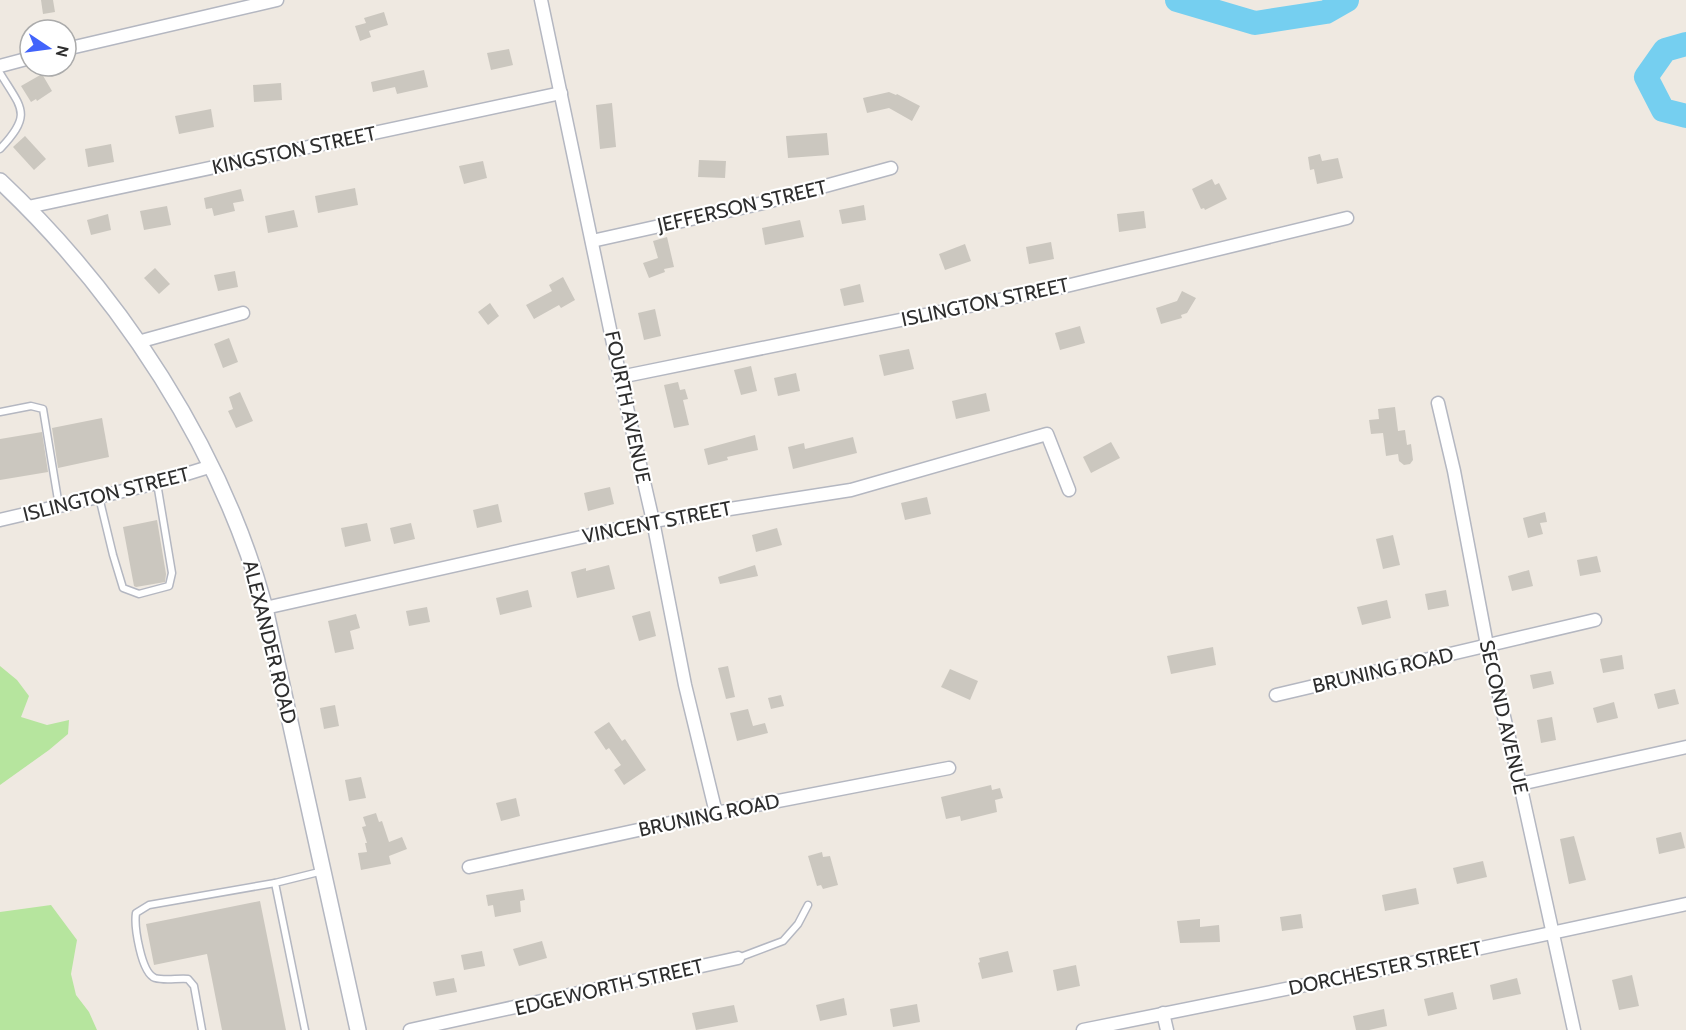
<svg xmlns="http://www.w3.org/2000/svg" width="1686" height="1030" viewBox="0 0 1686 1030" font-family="Cabin,sans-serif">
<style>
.green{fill:#b6e59e}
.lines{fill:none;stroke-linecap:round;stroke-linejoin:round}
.river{stroke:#75cff0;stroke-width:24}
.building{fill:#cbc7bf}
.service-casing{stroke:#b4b7c1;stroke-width:9}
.minor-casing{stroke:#b4b7c1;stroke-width:15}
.tertiary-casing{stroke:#b4b7c1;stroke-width:18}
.service{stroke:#fff;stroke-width:6}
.minor{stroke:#fff;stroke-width:12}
.tertiary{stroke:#fff;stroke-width:15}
.labels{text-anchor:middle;stroke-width:4.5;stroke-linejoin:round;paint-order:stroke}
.street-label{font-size:20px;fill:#2e2e2e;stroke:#fff}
</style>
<rect width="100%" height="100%" fill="#efe9e1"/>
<g class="green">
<polygon points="0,666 17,680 29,696 21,717 47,725 69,720 68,734 49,750 0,785"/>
<polygon points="51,905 77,940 71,974 76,995 89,1012 97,1030 0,1030 0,912"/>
</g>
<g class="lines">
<g class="river">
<polyline points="1177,0 1255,23 1326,12 1347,0"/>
<polyline points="1686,44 1665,50 1646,77 1663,110 1686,116"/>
</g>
</g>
<g class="building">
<polygon points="41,0 53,0 55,12 43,14"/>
<polygon points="384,12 388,25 369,31 371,37 360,41 355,26 366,23 364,18"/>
<polygon points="509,49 513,65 491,70 487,53"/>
<polygon points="424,70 428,87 397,94 395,87 373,92 371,82"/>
<polygon points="42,74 52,91 37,101 36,99 31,102 21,86"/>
<polygon points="281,83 282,100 254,102 253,85"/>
<polygon points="889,92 896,95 897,94 920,106 912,121 889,108 867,113 863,98"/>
<polygon points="612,103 616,147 600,149 596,105"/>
<polygon points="211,109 214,127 179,134 175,116"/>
<polygon points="827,133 829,155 788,158 786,136"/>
<polygon points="25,136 46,159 34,170 13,147"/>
<polygon points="111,144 114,162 88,167 85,149"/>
<polygon points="1320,154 1322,161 1338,158 1343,178 1317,184 1314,169 1310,170 1308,157"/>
<polygon points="699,160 726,161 725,178 698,177"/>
<polygon points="483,161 487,178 464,184 459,166"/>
<polygon points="1212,179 1215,185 1219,183 1227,199 1205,210 1204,208 1201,209 1192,189"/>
<polygon points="355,188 358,205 318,213 315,196"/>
<polygon points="241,189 244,201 233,203 235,211 214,216 212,208 206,209 204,198"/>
<polygon points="864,205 866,220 842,224 839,210"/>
<polygon points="167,206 171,225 144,230 140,211"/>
<polygon points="294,210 298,227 268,233 265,216"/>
<polygon points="1144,211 1146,228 1119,232 1117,214"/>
<polygon points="108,214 111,230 91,235 87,220"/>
<polygon points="800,220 804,237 765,245 762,228"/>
<polygon points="667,237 674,267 664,269 665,272 649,278 643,263 658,258 653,241"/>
<polygon points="1051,242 1054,259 1029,264 1026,247"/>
<polygon points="965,244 971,261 945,270 939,254"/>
<polygon points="155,268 170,284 159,294 144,278"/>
<polygon points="235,271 238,287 218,291 214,275"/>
<polygon points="563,277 575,300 561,308 559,305 534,319 526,305 552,291 549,285"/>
<polygon points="860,284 864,302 844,306 840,289"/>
<polygon points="1182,291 1196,298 1187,313 1181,315 1182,318 1161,324 1156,308 1177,301"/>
<polygon points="490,303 499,316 488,325 478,312"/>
<polygon points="655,309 661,336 644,340 638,313"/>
<polygon points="1080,326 1085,343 1060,350 1055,333"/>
<polygon points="229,338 238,362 223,368 214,344"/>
<polygon points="909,349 914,369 884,376 879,355"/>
<polygon points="751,366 757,391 741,395 734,370"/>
<polygon points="796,373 800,391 778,396 774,378"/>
<polygon points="678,382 680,390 685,389 688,399 683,400 689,425 674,428 664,385"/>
<polygon points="240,392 253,421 236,428 228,411 233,409 229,397"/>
<polygon points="986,393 990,411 956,419 952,401"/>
<polygon points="1395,407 1398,431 1405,430 1407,445 1411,444 1413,460 1410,464 1404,465 1399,461 1398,454 1386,456 1383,433 1371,434 1369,420 1379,419 1378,409"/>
<polygon points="102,418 109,457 58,468 52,428"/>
<polygon points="42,432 48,472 0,480 0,439"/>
<polygon points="755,435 758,450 727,457 728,460 708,465 704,449"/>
<polygon points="853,437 857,453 793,469 788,447 804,443 805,449"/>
<polygon points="1111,442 1120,458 1091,473 1083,457"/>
<polygon points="610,487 614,504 588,511 584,493"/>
<polygon points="927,497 931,514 905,520 901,503"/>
<polygon points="498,504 502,522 477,528 473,510"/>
<polygon points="1545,512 1547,522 1540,523 1543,534 1528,538 1523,518"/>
<polygon points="157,520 166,574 165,582 136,587 134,586 123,527"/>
<polygon points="367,523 371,541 345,547 341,528"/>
<polygon points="411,523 415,539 394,544 390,528"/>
<polygon points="777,528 782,545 756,552 752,535"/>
<polygon points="1393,535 1400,565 1383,569 1376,539"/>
<polygon points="1597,556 1601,572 1580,576 1577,560"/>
<polygon points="609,565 615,589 577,598 571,572 586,568 586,571"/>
<polygon points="755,565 758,576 720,584 718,577"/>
<polygon points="1529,570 1533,586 1512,591 1508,576"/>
<polygon points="528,590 532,607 500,615 496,598"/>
<polygon points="1446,590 1449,606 1428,610 1425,594"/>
<polygon points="1387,600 1391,618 1362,625 1357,607"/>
<polygon points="427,607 430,622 409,626 406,611"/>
<polygon points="650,611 656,636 639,641 632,616"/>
<polygon points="356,614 360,628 350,631 354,649 335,653 328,621"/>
<polygon points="1213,647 1216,665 1171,674 1167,656"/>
<polygon points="1622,655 1624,669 1603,673 1600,659"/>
<polygon points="728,666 735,697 726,699 718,668"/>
<polygon points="950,669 978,681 970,700 941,687"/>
<polygon points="1551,671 1554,684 1533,689 1530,675"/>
<polygon points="1675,689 1679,704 1658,709 1654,694"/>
<polygon points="781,695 784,706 771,709 768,698"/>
<polygon points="1614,702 1618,718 1597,723 1593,708"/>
<polygon points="335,705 339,726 324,729 320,708"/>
<polygon points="748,709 753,726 765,723 768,733 737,741 730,713"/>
<polygon points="1552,717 1556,740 1541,743 1537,720"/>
<polygon points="609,722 622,741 625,739 646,770 624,785 614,770 621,765 609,748 606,750 594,732"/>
<polygon points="361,777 366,798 349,801 345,780"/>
<polygon points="991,785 992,790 1000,788 1003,798 995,800 997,812 961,821 960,816 946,819 941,797"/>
<polygon points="516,798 520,816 501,821 496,803"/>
<polygon points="376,813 379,822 382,821 389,842 402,837 407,849 389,856 391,864 361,870 358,853 367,852 365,843 367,843 362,827 366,826 363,817"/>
<polygon points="1681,832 1685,848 1659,854 1656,838"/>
<polygon points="1574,836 1586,880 1569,884 1560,839"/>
<polygon points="822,852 823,857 830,856 838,885 823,889 821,885 817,886 808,856"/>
<polygon points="1483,861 1487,877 1457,884 1453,868"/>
<polygon points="1416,888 1419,904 1385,911 1382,895"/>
<polygon points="523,889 525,900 520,901 521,912 495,917 493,905 488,906 486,895"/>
<polygon points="260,901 286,1030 222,1030 207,954 154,965 146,924"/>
<polygon points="1301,914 1303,928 1282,931 1280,917"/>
<polygon points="1200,919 1200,927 1219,925 1220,942 1180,943 1177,921"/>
<polygon points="542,941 547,958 519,966 513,949"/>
<polygon points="482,951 485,966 464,970 461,955"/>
<polygon points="1008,951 1013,972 982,979 978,963 980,962 979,958"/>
<polygon points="1076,965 1080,986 1057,991 1053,970"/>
<polygon points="1632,975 1639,1006 1619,1010 1612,980"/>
<polygon points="454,978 457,992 436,996 433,982"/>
<polygon points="1517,978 1521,994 1493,1000 1490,985"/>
<polygon points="1453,992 1457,1009 1428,1016 1424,999"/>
<polygon points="844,998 847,1015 820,1021 816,1005"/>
<polygon points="917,1004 920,1022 893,1027 890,1009"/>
<polygon points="734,1005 738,1022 696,1030 692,1013"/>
<polygon points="1384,1009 1387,1026 1369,1030 1356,1030 1353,1016"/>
</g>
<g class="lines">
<defs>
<g id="service">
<path d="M0,73C22,109 33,114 0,149"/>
<polyline points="0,412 31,406 43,409 59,506"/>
<polyline points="99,497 113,555 123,588 139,594 169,586 172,573 157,483"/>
<polyline points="738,958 783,941 798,924 808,905"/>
<path d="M202,1030L194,986L188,979C178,978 165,981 155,978C141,973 134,926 136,913L149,905L275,883"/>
<polyline points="305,1030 275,883 323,871"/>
</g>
<g id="minor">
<polyline points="541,0 620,377 653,521 685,685 716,813"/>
<polyline points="66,49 277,0"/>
<polyline points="0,66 30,58"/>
<polyline points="28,207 561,93"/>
<polyline points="592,241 763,203 891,168"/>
<polyline points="138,342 243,313"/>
<polyline points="620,377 1058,288 1347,218"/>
<polyline points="1438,403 1454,471 1487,645 1520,784 1574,1030"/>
<polyline points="0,520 157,483 212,466"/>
<polyline points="265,608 653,521 851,490 1047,434 1069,490"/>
<polyline points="1276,695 1595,620"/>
<polyline points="1520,784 1686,747"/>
<polyline points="469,867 716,813 949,768"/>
<polyline points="1163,1013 1167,1030"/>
<polyline points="410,1030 738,958"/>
<polyline points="1083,1030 1370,972 1686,904"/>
</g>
<path id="tertiary" d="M0,181C120,294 222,449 265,608L358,1030"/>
</defs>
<use href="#service" class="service-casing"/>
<use href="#minor" class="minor-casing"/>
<use href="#tertiary" class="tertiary-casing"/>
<use href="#service" class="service"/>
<use href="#minor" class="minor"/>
<use href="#tertiary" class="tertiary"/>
</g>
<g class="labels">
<g class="street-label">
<text transform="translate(294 150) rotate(-12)" y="7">KINGSTON STREET</text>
<text transform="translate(742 206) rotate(-13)" y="7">JEFFERSON STREET</text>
<text transform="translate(985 302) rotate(-12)" y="7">ISLINGTON STREET</text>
<text transform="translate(628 407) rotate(78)" y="7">FOURTH AVENUE</text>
<text transform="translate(106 494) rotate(-14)" y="7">ISLINGTON STREET</text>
<text transform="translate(657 522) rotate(-11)" y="7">VINCENT STREET</text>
<text transform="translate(270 642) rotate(76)" y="7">ALEXANDER ROAD</text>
<text transform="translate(1383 670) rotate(-13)" y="7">BRUNING ROAD</text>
<text transform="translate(1504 717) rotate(77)" y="7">SECOND AVENUE</text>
<text transform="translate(709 815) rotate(-12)" y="7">BRUNING ROAD</text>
<text transform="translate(1385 968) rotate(-12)" y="7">DORCHESTER STREET</text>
<text transform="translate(609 987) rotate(-13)" y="7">EDGEWORTH STREET</text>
</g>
</g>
<g transform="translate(48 48) rotate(103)"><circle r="28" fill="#ffffff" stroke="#ababab" stroke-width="1.5"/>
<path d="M0-4.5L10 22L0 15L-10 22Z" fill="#4264fb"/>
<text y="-9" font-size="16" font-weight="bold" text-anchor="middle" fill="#2e2e2e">N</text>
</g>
</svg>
